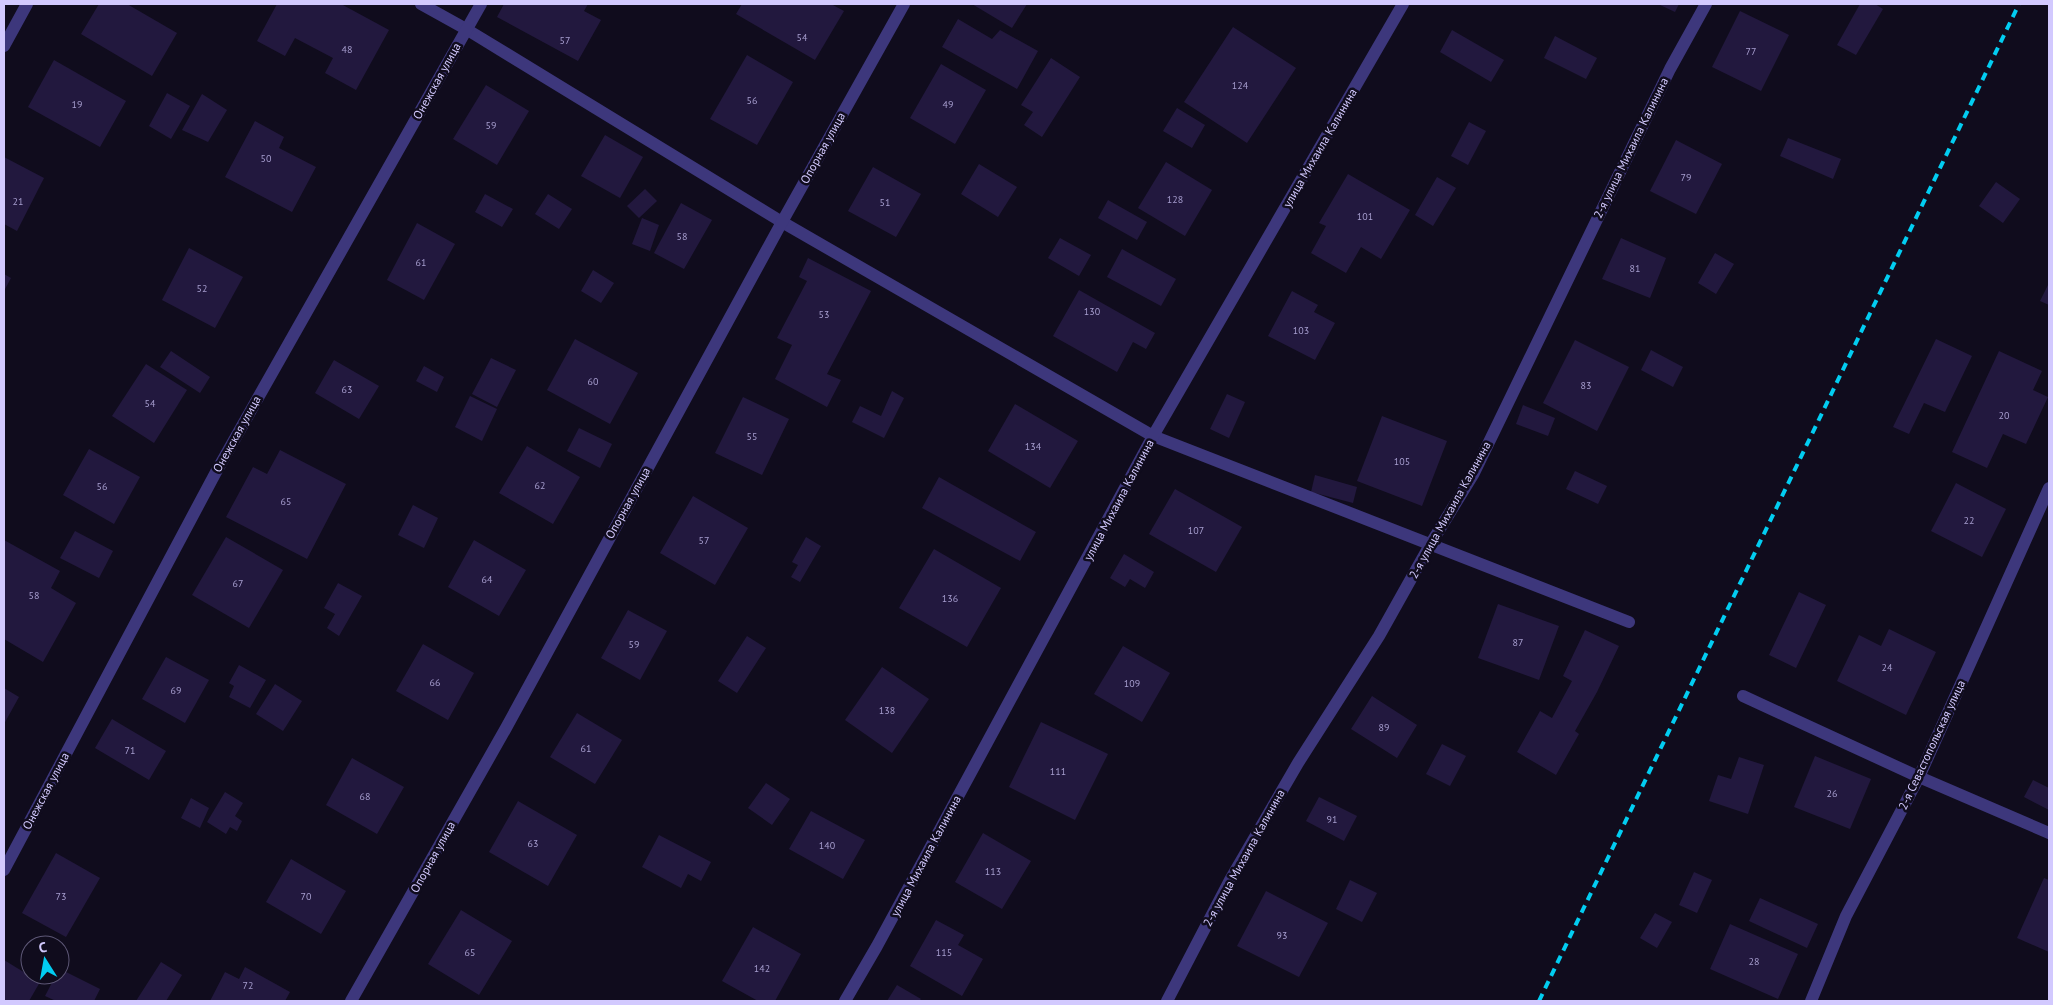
<svg xmlns="http://www.w3.org/2000/svg" width="2053" height="1005" viewBox="0 0 2053 1005" font-family="'PT Sans',sans-serif">
<style>
.building{fill:#22183e}
.lines{fill:none;stroke-linecap:round;stroke-linejoin:round}
.street{stroke:#3d377c;stroke-width:12}
.rail{stroke:#02cdf1;stroke-width:4;stroke-dasharray:8 6;stroke-linecap:butt}
.labels{text-anchor:middle;stroke-width:5;stroke-linejoin:round;paint-order:stroke}
.number-label{font-size:10px;fill:#a69dce}
.street-label{font-size:12px;fill:#d2c9fe;stroke:#100c1d}
</style>
<rect width="100%" height="100%" fill="#100c1d"/>
<g class="building">
<polygon points="99,4 127,4 177,33 152,76 81,34"/>
<polygon points="277,4 341,4 389,30 356,90 325,73 333,58 295,38 285,56 257,41"/>
<polygon points="504,4 588,4 584,11 601,20 578,61 497,17"/>
<polygon points="742,4 831,4 844,11 815,60 736,14"/>
<polygon points="972,4 1027,4 1012,28"/>
<polygon points="1658,4 1679,4 1675,12"/>
<polygon points="1860,4 1875,4 1883,9 1856,55 1837,45"/>
<polygon points="1740,11 1789,35 1761,91 1712,67"/>
<polygon points="958,19 992,39 1000,30 1038,51 1017,89 942,47"/>
<polygon points="1233,27 1296,68 1247,143 1184,102"/>
<polygon points="1452,30 1504,60 1491,82 1440,52"/>
<polygon points="1555,36 1597,58 1586,79 1544,58"/>
<polygon points="747,55 793,82 757,145 710,119"/>
<polygon points="1051,58 1080,77 1042,137 1024,125 1033,112 1021,105"/>
<polygon points="54,60 126,101 100,147 28,107"/>
<polygon points="941,64 986,90 955,144 910,118"/>
<polygon points="486,85 529,111 497,165 453,139"/>
<polygon points="167,93 190,106 171,139 149,126"/>
<polygon points="202,94 227,110 208,142 182,130"/>
<polygon points="1177,108 1205,125 1192,148 1163,131"/>
<polygon points="255,121 284,137 279,148 316,167 292,212 225,177"/>
<polygon points="1469,122 1486,131 1468,165 1451,156"/>
<polygon points="605,135 643,157 620,198 581,176"/>
<polygon points="1788,138 1841,159 1833,179 1780,156"/>
<polygon points="1676,140 1722,164 1696,214 1650,191"/>
<polygon points="4,157 44,178 17,231 4,224"/>
<polygon points="1166,162 1212,190 1185,236 1138,208"/>
<polygon points="979,164 1017,187 998,217 961,194"/>
<polygon points="873,167 921,194 896,237 848,211"/>
<polygon points="1348,174 1410,210 1381,259 1361,247 1346,273 1311,253 1326,226 1319,223"/>
<polygon points="1437,177 1456,188 1433,226 1415,215"/>
<polygon points="1996,182 2020,199 2003,223 1979,206"/>
<polygon points="645,189 657,201 639,218 627,206"/>
<polygon points="485,194 513,209 502,227 475,212"/>
<polygon points="548,194 572,209 559,229 535,214"/>
<polygon points="1108,200 1147,222 1137,240 1098,218"/>
<polygon points="681,203 712,220 684,269 654,253"/>
<polygon points="642,218 659,225 650,251 632,244"/>
<polygon points="417,223 455,244 424,300 387,280"/>
<polygon points="1060,238 1091,255 1079,276 1048,258"/>
<polygon points="1621,238 1666,258 1650,298 1602,279"/>
<polygon points="189,248 243,277 215,328 162,300"/>
<polygon points="1122,249 1176,279 1161,306 1107,277"/>
<polygon points="1715,253 1734,264 1716,294 1698,283"/>
<polygon points="808,258 871,291 827,374 841,380 827,407 775,379 792,345 777,338 807,281 799,277"/>
<polygon points="593,270 614,283 601,303 581,291"/>
<polygon points="4,274 11,278 4,291"/>
<polygon points="2049,283 2049,305 2040,301"/>
<polygon points="1079,290 1155,333 1146,349 1133,342 1117,372 1053,336"/>
<polygon points="1292,291 1318,305 1314,312 1335,323 1315,360 1268,336"/>
<polygon points="575,339 638,373 610,424 547,390"/>
<polygon points="1936,339 1972,356 1945,412 1924,403 1909,434 1893,427"/>
<polygon points="1575,340 1629,367 1597,431 1543,403"/>
<polygon points="1651,350 1683,367 1673,387 1641,370"/>
<polygon points="171,351 210,377 200,393 160,367"/>
<polygon points="1999,351 2042,371 2033,390 2048,397 2026,444 2003,434 1987,468 1952,452"/>
<polygon points="491,358 516,370 497,407 472,394"/>
<polygon points="334,360 379,386 359,419 315,393"/>
<polygon points="146,364 187,390 154,443 112,416"/>
<polygon points="424,366 444,377 437,392 416,381"/>
<polygon points="892,391 904,398 884,438 852,422 860,406 881,416"/>
<polygon points="1227,394 1245,402 1229,438 1210,429"/>
<polygon points="470,396 497,409 482,441 455,427"/>
<polygon points="743,397 789,419 762,475 715,453"/>
<polygon points="1015,404 1078,441 1050,488 988,451"/>
<polygon points="1523,405 1555,418 1548,436 1516,424"/>
<polygon points="1382,416 1447,441 1422,506 1357,481"/>
<polygon points="579,428 612,444 600,468 567,451"/>
<polygon points="527,446 580,477 553,524 499,493"/>
<polygon points="89,449 140,477 114,524 63,495"/>
<polygon points="280,450 346,484 307,559 226,517 253,467 267,474"/>
<polygon points="1575,471 1607,486 1598,504 1566,489"/>
<polygon points="1315,475 1357,487 1353,503 1311,492"/>
<polygon points="939,477 1036,532 1020,561 922,508"/>
<polygon points="1956,483 2006,509 1982,557 1931,531"/>
<polygon points="1175,489 1242,527 1216,572 1149,534"/>
<polygon points="693,496 748,528 715,585 660,553"/>
<polygon points="413,505 438,518 424,548 398,535"/>
<polygon points="75,531 113,551 99,578 60,558"/>
<polygon points="226,537 283,570 249,628 192,595"/>
<polygon points="806,537 821,546 800,582 791,577 798,565 792,562"/>
<polygon points="4,540 60,571 51,588 76,603 43,662 4,639"/>
<polygon points="474,540 526,570 499,616 448,587"/>
<polygon points="934,549 1001,588 967,647 899,608"/>
<polygon points="1124,554 1154,572 1145,588 1130,579 1125,587 1110,578"/>
<polygon points="338,583 362,596 339,636 327,628 335,614 324,608"/>
<polygon points="1799,592 1826,605 1796,668 1769,655"/>
<polygon points="1498,604 1559,626 1539,680 1478,658"/>
<polygon points="628,610 667,631 640,680 601,658"/>
<polygon points="1889,629 1936,652 1906,715 1837,681 1859,635 1881,646"/>
<polygon points="1585,630 1619,646 1597,692 1575,731 1579,734 1556,775 1517,752 1540,711 1552,718 1572,681 1563,676"/>
<polygon points="747,636 766,648 737,693 718,681"/>
<polygon points="423,644 474,673 448,720 396,691"/>
<polygon points="1123,646 1170,673 1142,722 1094,694"/>
<polygon points="166,657 209,680 185,723 142,699"/>
<polygon points="239,665 266,680 250,708 229,697 234,686 229,683"/>
<polygon points="882,667 929,699 892,753 845,720"/>
<polygon points="275,684 302,701 283,731 256,714"/>
<polygon points="4,688 19,697 4,724"/>
<polygon points="1372,696 1417,725 1397,758 1351,729"/>
<polygon points="577,713 622,740 595,784 550,757"/>
<polygon points="112,719 166,751 149,780 95,748"/>
<polygon points="1041,722 1108,754 1075,820 1009,787"/>
<polygon points="1442,744 1466,756 1450,786 1426,774"/>
<polygon points="1815,756 1871,779 1850,829 1794,807"/>
<polygon points="1739,757 1764,765 1748,814 1709,801 1718,775 1731,779"/>
<polygon points="352,758 404,787 377,834 326,805"/>
<polygon points="2033,780 2049,788 2049,810 2024,797"/>
<polygon points="766,783 790,799 772,825 748,808"/>
<polygon points="225,792 243,803 235,816 242,821 237,831 230,827 226,834 207,822"/>
<polygon points="1319,797 1357,816 1344,841 1306,821"/>
<polygon points="191,798 209,808 200,828 181,818"/>
<polygon points="518,801 577,835 548,886 489,852"/>
<polygon points="811,811 865,840 843,879 789,849"/>
<polygon points="983,833 1031,861 1002,909 955,882"/>
<polygon points="659,835 711,862 701,881 688,874 681,888 642,867"/>
<polygon points="56,853 100,878 66,937 22,913"/>
<polygon points="291,859 346,891 321,934 266,902"/>
<polygon points="1694,872 1712,880 1697,913 1679,905"/>
<polygon points="2044,878 2049,880 2049,952 2017,938"/>
<polygon points="1350,880 1377,893 1362,922 1336,909"/>
<polygon points="1266,891 1328,923 1299,977 1237,946"/>
<polygon points="1760,898 1818,924 1807,948 1749,921"/>
<polygon points="461,910 512,941 479,995 428,964"/>
<polygon points="1655,913 1672,922 1657,948 1640,938"/>
<polygon points="936,920 964,935 958,945 983,959 962,996 910,966"/>
<polygon points="1730,924 1798,954 1778,999 1710,969"/>
<polygon points="753,927 801,954 775,1001 758,1001 722,981"/>
<polygon points="4,960 40,982 29,1001 4,1001"/>
<polygon points="161,962 182,975 166,1001 136,1001"/>
<polygon points="245,967 290,992 285,1001 210,1001 225,972 239,979"/>
<polygon points="60,969 100,989 94,1001 56,1001 45,996 56,975 60,975"/>
<polygon points="897,985 921,999 919,1001 887,1001"/>
</g>
<g class="lines">
<g class="street">
<polyline points="421,4 466,29 782,222 1153,436 1629,622"/>
<polyline points="4,46 27,4"/>
<polyline points="1743,696 1919,777 2049,833"/>
<polyline points="4,870 216,472 481,4"/>
<polyline points="351,1001 506,728 782,222 904,4"/>
<polyline points="845,1001 877,946 1153,436 1403,4"/>
<polyline points="1167,1001 1230,880 1298,763 1379,636 1430,545 1474,473 1670,69 1706,4"/>
<polyline points="1811,1001 1846,916 1919,777 2049,488"/>
</g>
<polyline class="rail" points="1539,1001 2019,4"/>
</g>
<g class="labels">
<g class="number-label">
<text x="802" y="41">54</text>
<text x="565" y="44">57</text>
<text x="347" y="53">48</text>
<text x="1751" y="55">77</text>
<text x="1240" y="89">124</text>
<text x="752" y="104">56</text>
<text x="77" y="108">19</text>
<text x="948" y="108">49</text>
<text x="491" y="129">59</text>
<text x="266" y="162">50</text>
<text x="1686" y="181">79</text>
<text x="1175" y="203">128</text>
<text x="18" y="205">21</text>
<text x="885" y="206">51</text>
<text x="1365" y="220">101</text>
<text x="682" y="240">58</text>
<text x="421" y="266">61</text>
<text x="1635" y="272">81</text>
<text x="202" y="292">52</text>
<text x="1092" y="315">130</text>
<text x="824" y="318">53</text>
<text x="1301" y="334">103</text>
<text x="593" y="385">60</text>
<text x="1586" y="389">83</text>
<text x="347" y="393">63</text>
<text x="150" y="407">54</text>
<text x="2004" y="419">20</text>
<text x="752" y="440">55</text>
<text x="1033" y="450">134</text>
<text x="1402" y="465">105</text>
<text x="540" y="489">62</text>
<text x="102" y="490">56</text>
<text x="286" y="505">65</text>
<text x="1969" y="524">22</text>
<text x="1196" y="534">107</text>
<text x="704" y="544">57</text>
<text x="487" y="583">64</text>
<text x="238" y="587">67</text>
<text x="34" y="599">58</text>
<text x="950" y="602">136</text>
<text x="1518" y="646">87</text>
<text x="634" y="648">59</text>
<text x="1887" y="671">24</text>
<text x="435" y="686">66</text>
<text x="1132" y="687">109</text>
<text x="176" y="694">69</text>
<text x="887" y="714">138</text>
<text x="1384" y="731">89</text>
<text x="586" y="752">61</text>
<text x="130" y="754">71</text>
<text x="1058" y="775">111</text>
<text x="1832" y="797">26</text>
<text x="365" y="800">68</text>
<text x="1332" y="823">91</text>
<text x="533" y="847">63</text>
<text x="827" y="849">140</text>
<text x="993" y="875">113</text>
<text x="61" y="900">73</text>
<text x="306" y="900">70</text>
<text x="1282" y="939">93</text>
<text x="470" y="956">65</text>
<text x="944" y="956">115</text>
<text x="1754" y="965">28</text>
<text x="762" y="972">142</text>
<text x="248" y="989">72</text>
</g>
<g class="street-label">
<text transform="translate(437 81) rotate(-61)" y="4">Онежская улица</text>
<text transform="translate(823 148) rotate(-61)" y="4">Опорная улица</text>
<text transform="translate(1320 148) rotate(-60)" y="4">улица Михаила Калинина</text>
<text transform="translate(1631 148) rotate(-64)" y="4">2-я улица Михаила Калинина</text>
<text transform="translate(237 434) rotate(-61)" y="4">Онежская улица</text>
<text transform="translate(1119 500) rotate(-62)" y="4">улица Михаила Калинина</text>
<text transform="translate(628 503) rotate(-61)" y="4">Опорная улица</text>
<text transform="translate(1450 510) rotate(-61)" y="4">2-я улица Михаила Калинина</text>
<text transform="translate(1932 745) rotate(-65)" y="4">2-я Севастопольская улица</text>
<text transform="translate(46 791) rotate(-62)" y="4">Онежская улица</text>
<text transform="translate(926 856) rotate(-62)" y="4">улица Михаила Калинина</text>
<text transform="translate(433 857) rotate(-61)" y="4">Опорная улица</text>
<text transform="translate(1244 858) rotate(-61)" y="4">2-я улица Михаила Калинина</text>
</g>
</g>
<rect width="2053" height="1005" fill="none" stroke="#d2c9fe" stroke-width="10"/>
<g transform="translate(45 960) rotate(349)"><circle r="24" fill="#100c1d" stroke="#5e5877"/>
<path d="M0-4L9 19L0 12L-9 19Z" fill="#02cdf1"/>
<text y="-8" font-size="14" font-weight="bold" text-anchor="middle" fill="#d2c9fe">С</text>
</g>
</svg>
